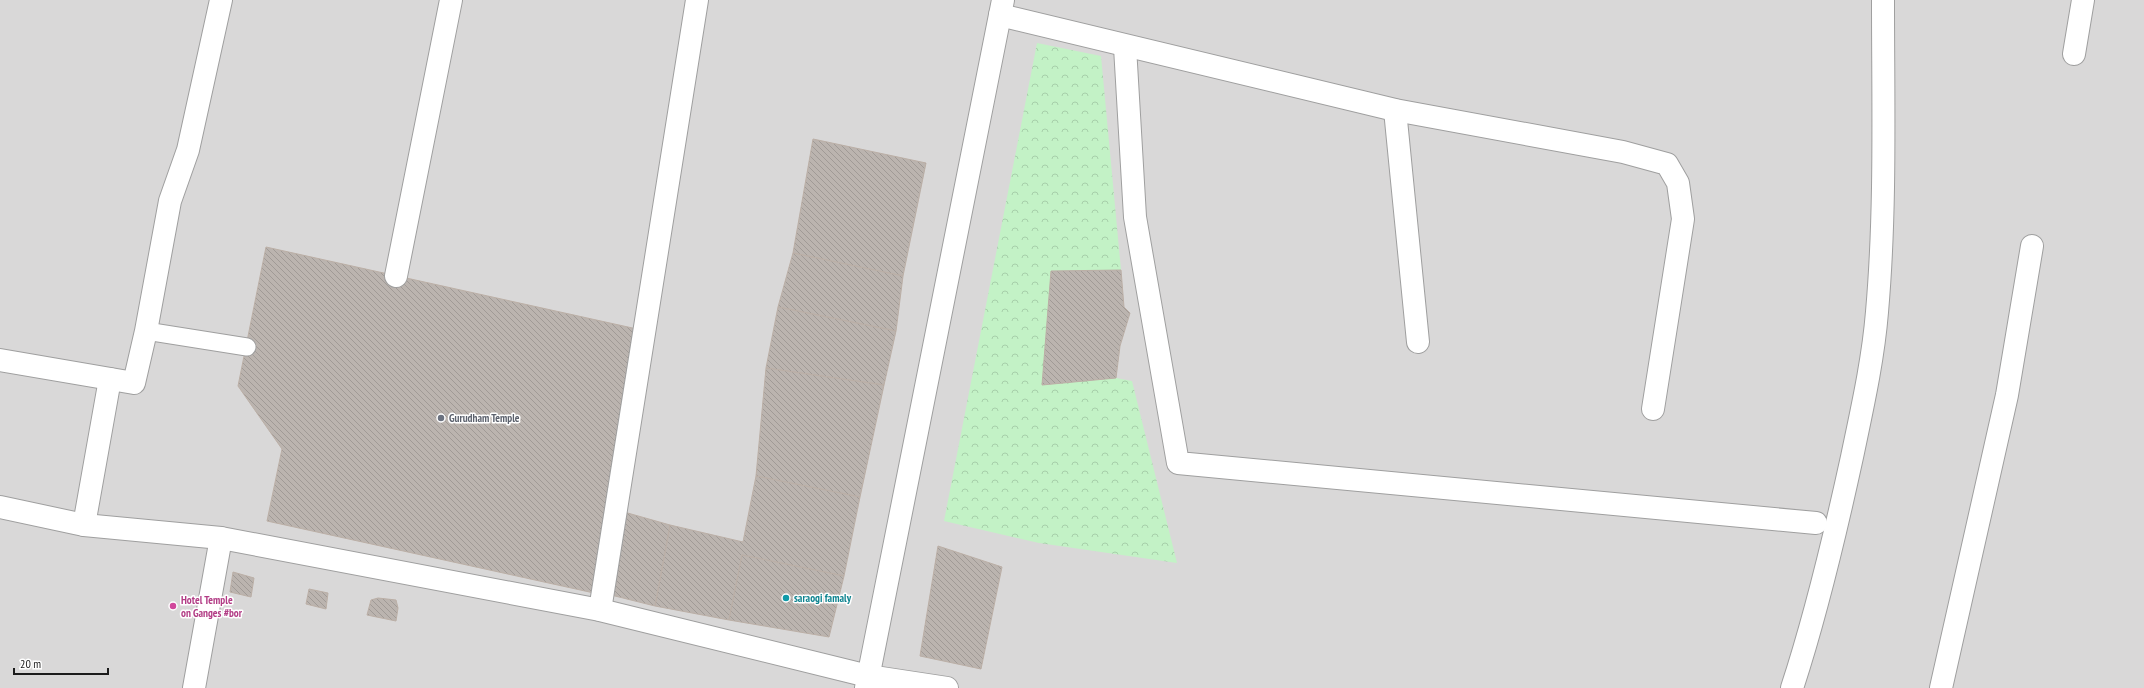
<svg xmlns="http://www.w3.org/2000/svg" width="2144" height="688" viewBox="0 0 2144 688" font-family="'PT Sans Narrow',sans-serif">
<style>
.residential{fill:#d9d8d8}
.park{fill:url(#park-crowns)}
.building{fill:url(#building-back-hatch);stroke:#bbafa6}
.lines{fill:none;stroke-linecap:round;stroke-linejoin:round}
.lane-casing{stroke:#9f9f9f;stroke-width:19}
.street-casing{stroke:#9f9f9f;stroke-width:24}
.lane{stroke:#fff;stroke-width:17}
.street{stroke:#fff;stroke-width:22}
.worship-dot{fill:#6b7280;stroke:#fff;stroke-width:1.5}
.culture-dot{fill:#0f9aa8;stroke:#fff;stroke-width:1.5}
.hotel-dot{fill:#d1479c;stroke:#fff;stroke-width:1.5}
.labels{text-anchor:middle;stroke-width:3;stroke-linejoin:round;paint-order:stroke}
.worship-label{font-size:11px;font-weight:bold;fill:#5b616d;stroke:#fff;text-anchor:start}
.culture-label{font-size:11px;font-weight:bold;fill:#0d838f;stroke:#fff;text-anchor:start}
.hotel-label{font-size:11px;font-weight:bold;fill:#b23c85;stroke:#fff;text-anchor:start}
</style>
<defs>
<pattern id="park-crowns" width="20" height="18" patternUnits="userSpaceOnUse"><rect width="20" height="18" fill="#c3f2c6"/><path d="M2 6a3 3 0 1 1 6 0M12 15a3 3 0 1 1 6 0" fill="none" stroke="#a7cfaa"/></pattern>
<pattern id="building-back-hatch" width="6" height="6" patternUnits="userSpaceOnUse"><rect width="6" height="6" fill="#bbb4af"/><path d="M-1 5l2 2M0 0l6 6M5-1l2 2" fill="none" stroke="#a09a96"/></pattern>
</defs>
<rect width="100%" height="100%" fill="#ebe8e2"/>
<rect class="residential" x="0" y="0" width="2144" height="688"/>
<polygon class="park" points="1037,43 1101,56 1121,270 1051,271 1042,385 1116,378 1132,381 1177,563 1039,543 944,521"/>
<g class="building">
<polygon points="813,139 926,163 903,276 793,253"/>
<polygon points="266,247 637,329 594,593 267,521 282,449 238,386"/>
<polygon points="793,253 903,276 896,331 778,307"/>
<polygon points="1121,270 1124,307 1130,313 1120,346 1116,378 1042,385 1051,271"/>
<polygon points="778,307 896,331 884,385 766,368"/>
<polygon points="766,368 884,385 860,497 756,476"/>
<polygon points="756,476 860,497 844,576 742,555 729,620 655,606 670,525 743,542"/>
<polygon points="617,510 670,525 655,606 603,593"/>
<polygon points="938,546 1002,567 981,669 920,656"/>
<polygon points="742,555 844,576 829,637 729,620"/>
<polygon points="233,572 254,578 251,597 230,592"/>
<polygon points="309,589 328,593 326,609 306,604"/>
<polygon points="378,598 396,600 398,608 396,621 367,615 371,600"/>
</g>
<g class="lines">
<defs>
<polyline id="lane" points="146,331 247,347"/>
<g id="street">
<polyline points="1000,15 1395,110 1623,152 1667,164 1678,183 1683,219 1653,409"/>
<polyline points="1125,47 1135,217 1178,463 1816,523"/>
<polyline points="2074,54 2083,0"/>
<polyline points="1395,110 1418,342"/>
<polyline points="396,276 451,0"/>
<polyline points="0,360 134,383 146,331 170,201 188,150 221,0"/>
<polyline points="0,507 84,525 221,538 600,610 868,676 947,688"/>
<polyline points="84,525 110,379"/>
<polyline points="600,610 697,0"/>
<polyline points="194,688 221,538"/>
<polyline points="866,688 1003,0"/>
<path d="M1792,688C1817,612 1835,535 1852,457C1862,409 1873,361 1877,312C1886,209 1883,104 1883,0"/>
<polyline points="1941,688 2007,395 2032,246"/>
</g>
</defs>
<use href="#lane" class="lane-casing"/>
<use href="#street" class="street-casing"/>
<use href="#lane" class="lane"/>
<use href="#street" class="street"/>
</g>
<circle class="worship-dot" cx="441" cy="418" r="4"/>
<circle class="culture-dot" cx="786" cy="598" r="4"/>
<circle class="hotel-dot" cx="173" cy="606" r="4"/>
<g class="labels">
<g class="worship-label">
<text x="449" y="422">Gurudham Temple</text>
</g>
<g class="culture-label">
<text x="794" y="602">saraogi famaly</text>
</g>
<g class="hotel-label">
<text x="181" y="604">Hotel Temple<tspan x="181" dy="13">on Ganges #bor</tspan></text>
</g>
</g>
<path d="M14 668v6h94v-6" fill="none" stroke="#1b1b1b" stroke-width="2"/>
<text x="20" y="668" font-size="12" fill="#1b1b1b" stroke="#ffffff" stroke-width="3" paint-order="stroke">20 m</text>
</svg>
